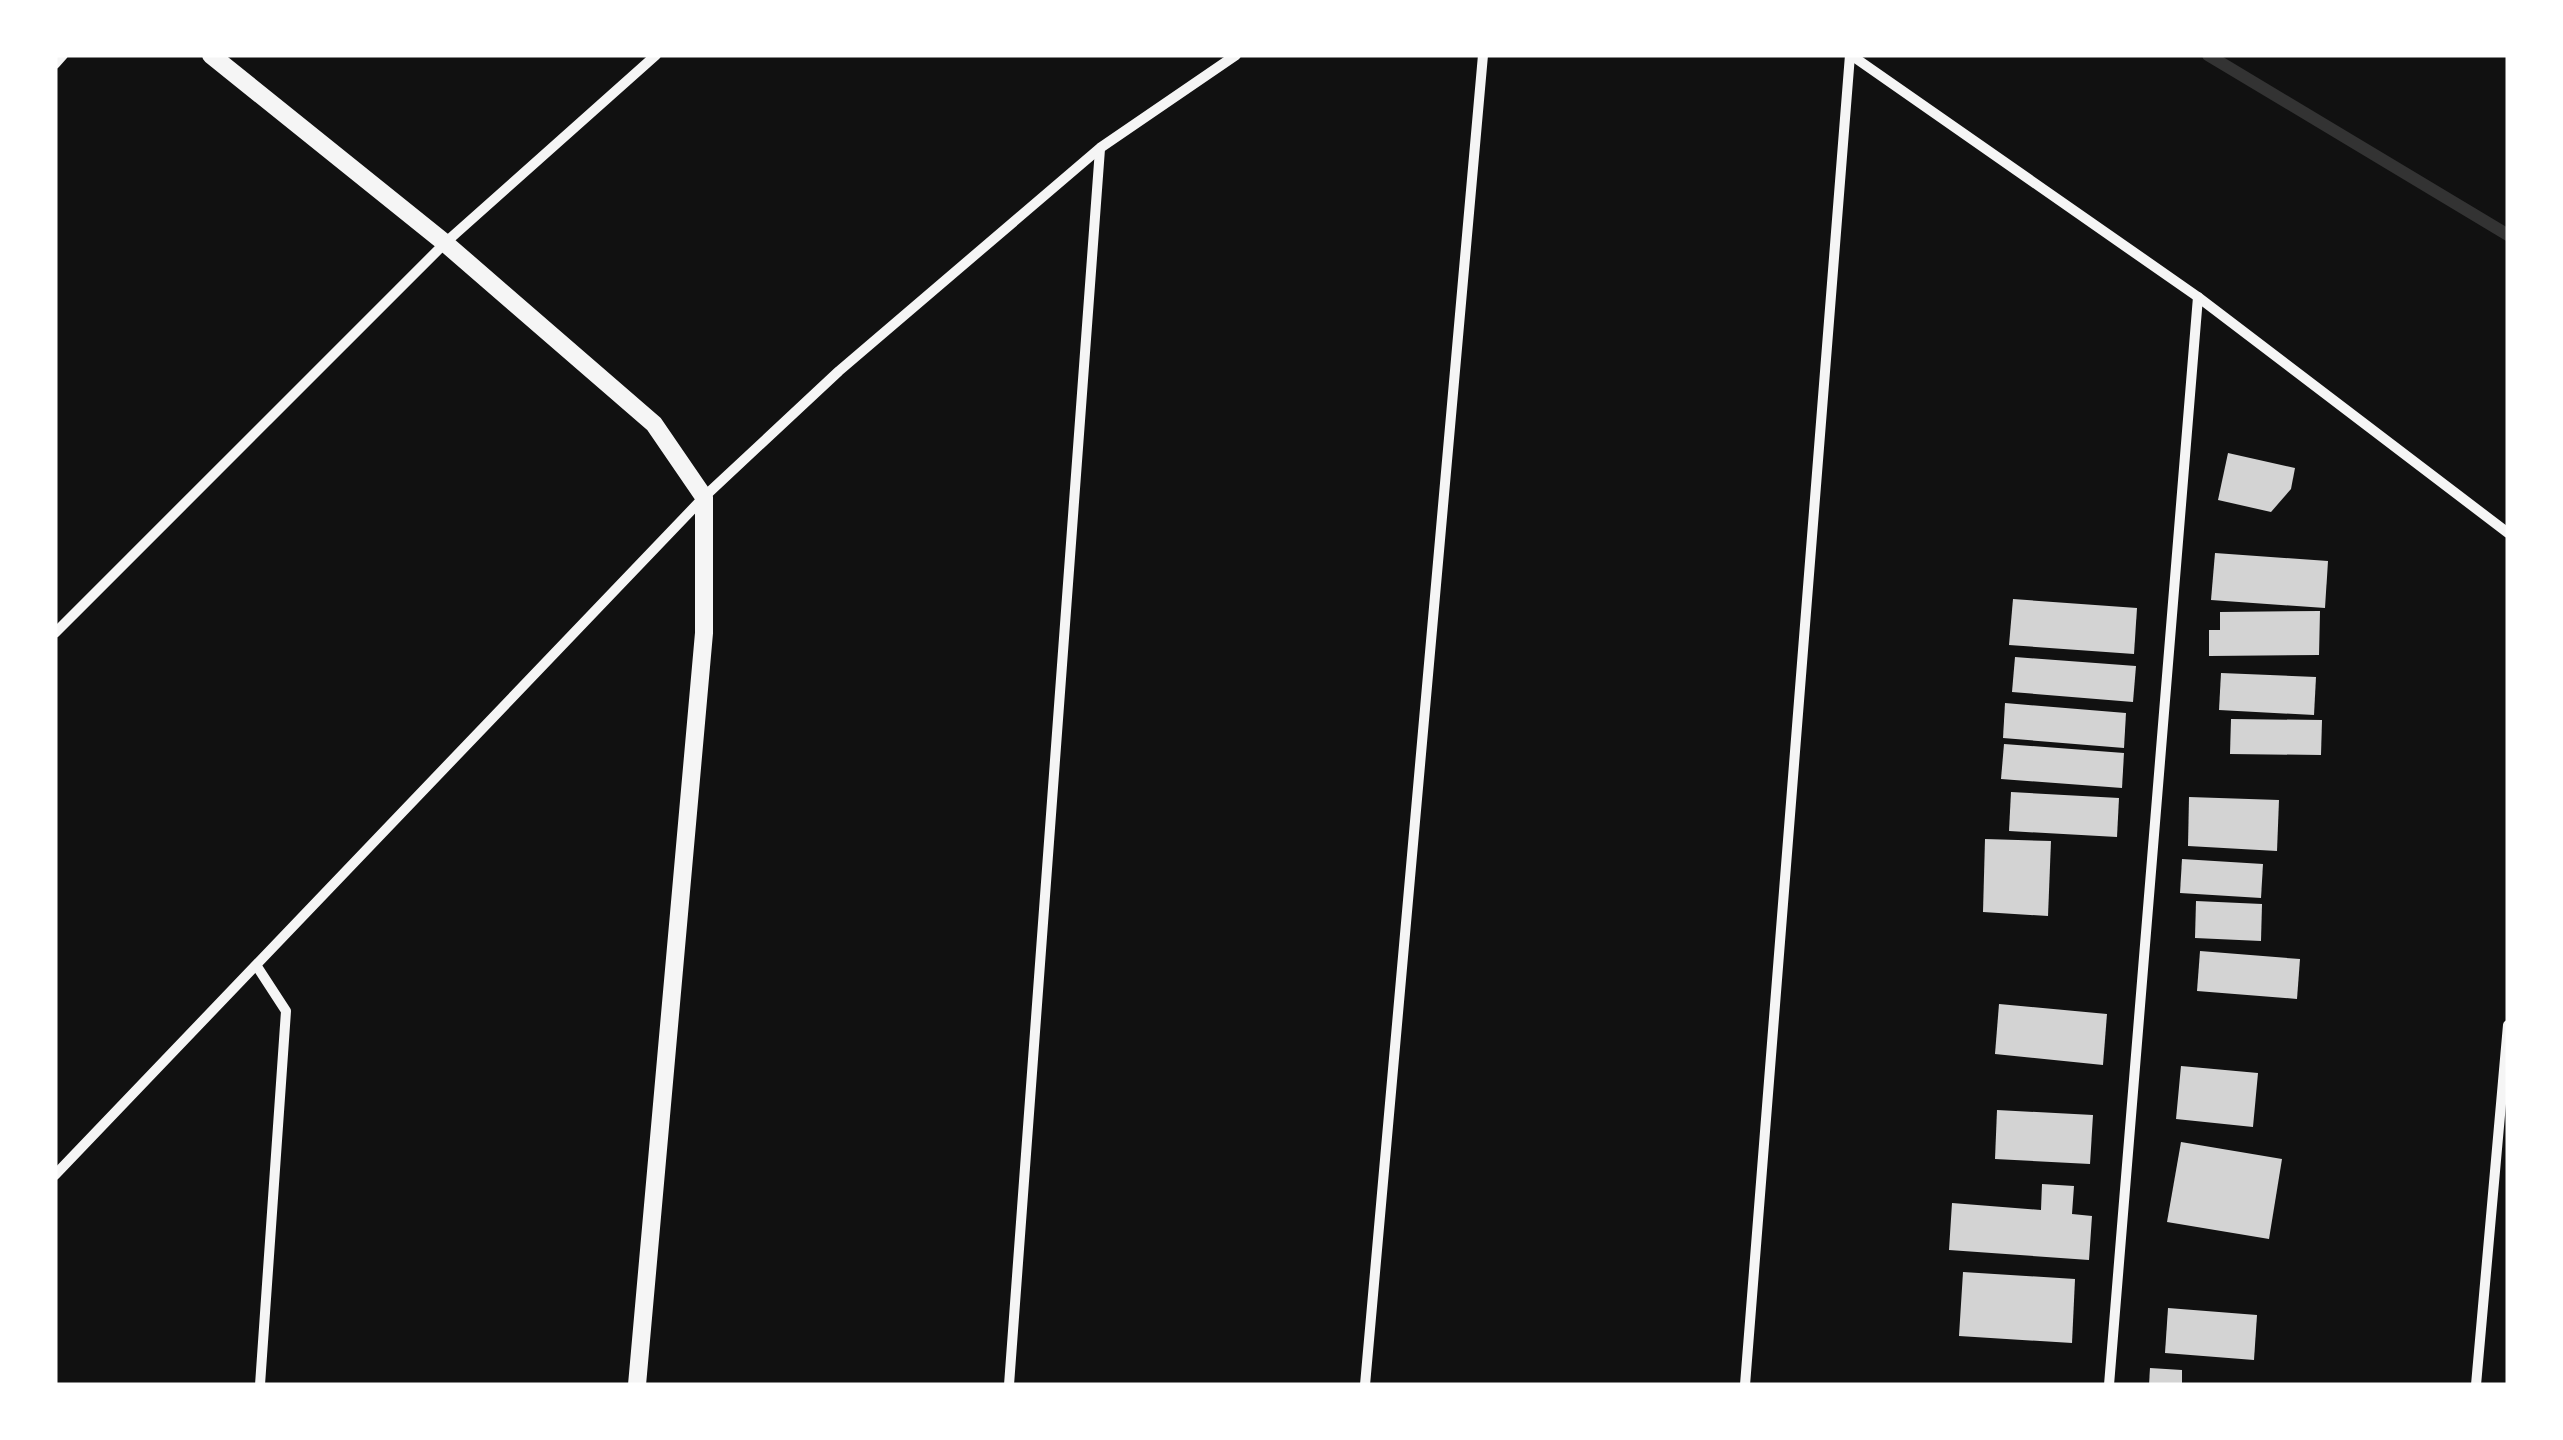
<svg xmlns="http://www.w3.org/2000/svg" width="2563" height="1440" viewBox="0 0 2563 1440" font-family="'Archivo Narrow',sans-serif">
<style>
.lines{fill:none;stroke-linecap:round;stroke-linejoin:round}
.stream{stroke:#333;stroke-width:12}
.building{fill:#d3d3d3}
.minor{stroke:#f5f5f5;stroke-width:10}
.tertiary{stroke:#f5f5f5;stroke-width:18}
</style>
<rect width="100%" height="100%" fill="#111"/>
<g class="lines">
<polyline class="stream" points="2208,55 2508,235"/>
</g>
<g class="building">
<polygon points="2228,453 2295,468 2291,489 2271,512 2218,500"/>
<polygon points="2215,553 2328,561 2325,608 2211,600"/>
<polygon points="2013,599 2137,608 2134,654 2009,645"/>
<polygon points="2320,611 2319,655 2209,656 2209,630 2220,630 2220,612"/>
<polygon points="2015,657 2136,666 2133,702 2012,692"/>
<polygon points="2221,673 2316,677 2314,715 2219,710"/>
<polygon points="2005,703 2126,713 2124,748 2003,738"/>
<polygon points="2231,719 2322,720 2321,755 2230,754"/>
<polygon points="2004,744 2124,753 2122,788 2001,779"/>
<polygon points="2011,792 2119,798 2117,837 2009,831"/>
<polygon points="2189,797 2279,800 2277,851 2188,846"/>
<polygon points="1985,839 2051,841 2048,916 1983,912"/>
<polygon points="2182,859 2263,864 2261,898 2180,893"/>
<polygon points="2196,901 2262,904 2261,941 2195,938"/>
<polygon points="2200,951 2300,959 2297,999 2197,991"/>
<polygon points="1999,1004 2107,1014 2103,1065 1995,1054"/>
<polygon points="2181,1066 2258,1073 2253,1127 2176,1119"/>
<polygon points="1997,1110 2093,1115 2090,1164 1995,1159"/>
<polygon points="2181,1142 2282,1159 2269,1239 2167,1222"/>
<polygon points="2042,1184 2074,1186 2072,1214 2092,1216 2089,1260 1949,1250 1952,1203 2041,1210"/>
<polygon points="1963,1272 2075,1279 2072,1343 1959,1336"/>
<polygon points="2168,1308 2257,1315 2254,1360 2165,1353"/>
<polygon points="2150,1368 2182,1370 2182,1385 2149,1385"/>
</g>
<g class="lines">
<g class="minor">
<polyline points="1851,55 2198,297 2508,533"/>
<polyline points="55,64 63,55"/>
<polyline points="55,633 445,243 656,55"/>
<polyline points="258,968 286,1011 260,1385"/>
<polyline points="55,1175 704,497 839,371 1100,148 1236,55"/>
<polyline points="1009,1385 1100,149"/>
<polyline points="1365,1385 1483,55"/>
<polyline points="1745,1385 1850,55"/>
<polyline points="2109,1385 2198,297"/>
<polyline points="2476,1385 2508,1025"/>
</g>
<polyline class="tertiary" points="211,55 445,243 654,424 704,497 704,633 637,1385"/>
</g>
<rect width="2563" height="1440" fill="none" stroke="#ffffff" stroke-width="115"/>
</svg>
